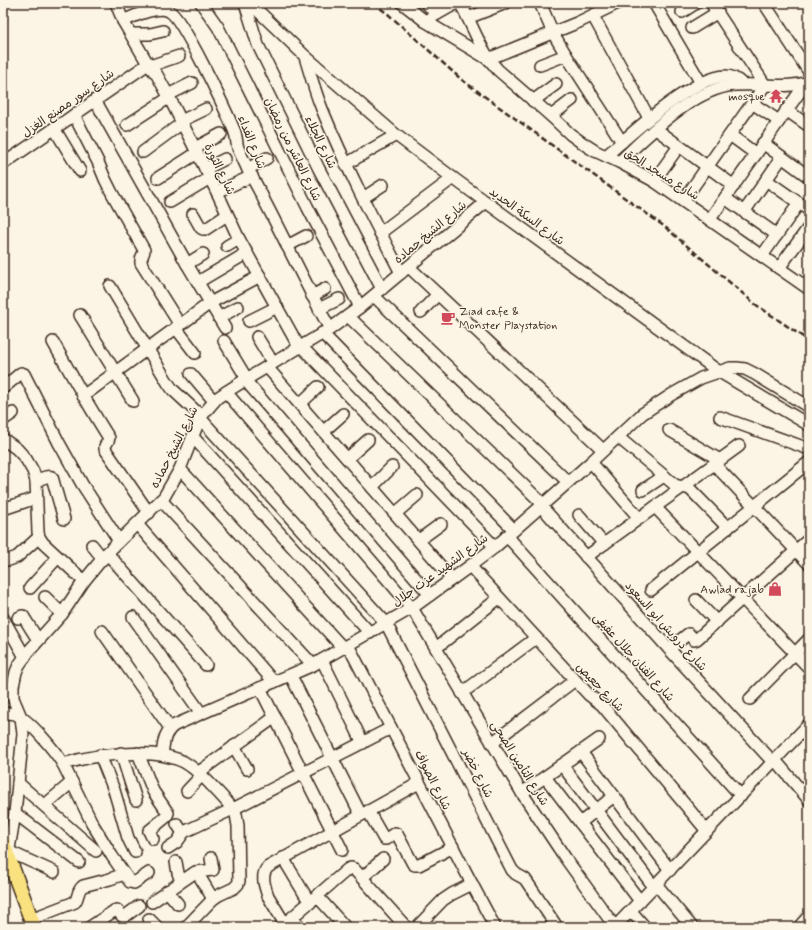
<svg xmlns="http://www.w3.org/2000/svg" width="812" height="930" viewBox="0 0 812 930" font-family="Mynerve,'Playpen Sans Arabic',sans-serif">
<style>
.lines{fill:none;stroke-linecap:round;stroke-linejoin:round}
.minor-casing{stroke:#3b2a1e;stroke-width:14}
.major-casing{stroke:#3b2a1e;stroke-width:17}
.minor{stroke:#fcf5e5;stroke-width:11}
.major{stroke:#fae180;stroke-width:14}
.rail{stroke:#3b2a1e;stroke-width:2.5;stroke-dasharray:6 3;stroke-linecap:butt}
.labels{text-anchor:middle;stroke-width:3;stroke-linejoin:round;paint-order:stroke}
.poi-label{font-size:12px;fill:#3b2a1e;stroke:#fcf5e5;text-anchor:end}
.street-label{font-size:12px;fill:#3b2a1e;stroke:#fcf5e5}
</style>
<rect width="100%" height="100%" fill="#fcf5e5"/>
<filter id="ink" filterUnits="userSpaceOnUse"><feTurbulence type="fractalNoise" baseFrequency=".025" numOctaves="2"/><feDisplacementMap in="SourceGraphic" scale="8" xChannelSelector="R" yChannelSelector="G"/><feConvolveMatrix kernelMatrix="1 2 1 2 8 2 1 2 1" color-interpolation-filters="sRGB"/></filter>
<g filter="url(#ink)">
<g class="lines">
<defs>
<g id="minor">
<polyline points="116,3 123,21 148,64 157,75 168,95 217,192 239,239 299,347"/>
<polyline points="201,3 218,27 308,208 360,307"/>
<polyline points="245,3 258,45 319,169 382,289"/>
<polyline points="250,3 305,56 396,135 453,178 718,371 809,425"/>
<polyline points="402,3 425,21 488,59"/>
<polyline points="426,3 437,14"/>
<path d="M460,3C473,25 480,51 498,70L551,116L570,134L581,142L595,151L619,162L654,181L809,289"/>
<polyline points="540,3 553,33 566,55 622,142"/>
<polyline points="654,3 701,83"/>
<polyline points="764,3 809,72"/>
<polyline points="682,12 696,3"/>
<polyline points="593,16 649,118"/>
<polyline points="468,18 506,3"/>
<path d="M123,21C134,16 158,5 169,11C183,18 226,111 234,130C237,136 236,142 238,148C241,155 245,163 248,170C254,181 260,191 265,202C287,244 307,287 330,329"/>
<polyline points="425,21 457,3"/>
<polyline points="692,28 718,12"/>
<polyline points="131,34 150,34 163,31"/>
<path d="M305,57C310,73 315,92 322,109C345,165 373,219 401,273"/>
<polyline points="488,59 579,22 618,3"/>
<polyline points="540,65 566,55"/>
<polyline points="150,66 179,56"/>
<polyline points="168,95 192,83"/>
<polyline points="95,100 187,264 225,328"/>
<polyline points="533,101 556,84"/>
<polyline points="752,103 779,121"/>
<polyline points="786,110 809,126"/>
<path d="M74,115L98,162L105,179L112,193L144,250C144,255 140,257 141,263L180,325"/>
<polyline points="551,116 572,100"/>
<polyline points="181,121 206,109"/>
<polyline points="127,125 170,97"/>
<polyline points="54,128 80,171"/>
<polyline points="656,129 734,186"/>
<polyline points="730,135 756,154"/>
<polyline points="763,143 809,177"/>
<polyline points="195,148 221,134"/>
<polyline points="143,152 182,123"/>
<path d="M606,156C632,133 692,77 726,76C733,76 738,80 742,84"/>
<path d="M619,162C648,135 694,88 735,85C760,83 785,89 809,82"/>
<polyline points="3,164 148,64"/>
<polyline points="346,164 396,135"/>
<polyline points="205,169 225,159"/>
<polyline points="248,169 267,158"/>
<polyline points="158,178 197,153"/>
<polyline points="766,180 809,210"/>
<polyline points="654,181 679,146"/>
<polyline points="217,192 252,176"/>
<polyline points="363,198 383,185"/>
<polyline points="725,198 777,235"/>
<polyline points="683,201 765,85 711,3"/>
<polyline points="170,202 210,178"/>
<polyline points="744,212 782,157"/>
<polyline points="193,214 201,228 203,229 206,229 227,215"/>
<polyline points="710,219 806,83"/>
<polyline points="380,233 453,178"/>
<polyline points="227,246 239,239"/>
<polyline points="287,246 306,236"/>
<polyline points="762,256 799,203"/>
<polyline points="187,264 203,254"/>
<polyline points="409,267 603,450"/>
<polyline points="779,268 809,227"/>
<polyline points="198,282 247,253"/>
<polyline points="110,286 168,383 173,390 201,416"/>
<polyline points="312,296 325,289"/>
<polyline points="374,296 568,482"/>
<polyline points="319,309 339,299"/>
<polyline points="421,312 438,294"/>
<polyline points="80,315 133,401"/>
<polyline points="348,316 543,504"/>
<polyline points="219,318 238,307"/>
<polyline points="249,321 277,307"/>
<polyline points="176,328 195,353"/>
<polyline points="322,333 514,530"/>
<polyline points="257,337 273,363"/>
<polyline points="224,341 247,379"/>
<path d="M53,342C71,374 89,407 109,438L108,441L105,446V449L149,513"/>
<polyline points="301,346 495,547"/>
<polyline points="267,367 452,579"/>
<polyline points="191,374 214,401"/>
<polyline points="245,380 430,595"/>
<polyline points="3,388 21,373 24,374 59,443 82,484 119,541"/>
<polyline points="226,392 412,608 522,793 566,859 615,927 809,724"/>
<polyline points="83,396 210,303 260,276"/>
<polyline points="300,404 318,387"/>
<polyline points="720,417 809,449"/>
<polyline points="200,418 386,623 512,870 516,874 525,879 557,927"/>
<polyline points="3,420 13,413"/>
<polyline points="669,430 720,460"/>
<polyline points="324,431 343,414"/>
<polyline points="193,437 370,633"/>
<polyline points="618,437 675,485 690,489 728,528"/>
<polyline points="3,439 17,449 26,459 33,471 36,481 38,532 39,537 43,543 84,581"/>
<polyline points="348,458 368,440"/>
<polyline points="591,462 639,518"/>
<polyline points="714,464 809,564"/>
<polyline points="180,469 343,648"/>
<path d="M36,481C41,479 47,475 52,477L64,519"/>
<polyline points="372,487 392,467"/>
<polyline points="643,490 664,476"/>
<polyline points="161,500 313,665"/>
<polyline points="541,506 669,649 773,762"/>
<polyline points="655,507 809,668"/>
<polyline points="3,509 36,498"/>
<polyline points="396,513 417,495"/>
<polyline points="579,515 604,544"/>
<polyline points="137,524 274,682"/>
<polyline points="507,536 741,796"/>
<polyline points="419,540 441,524"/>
<polyline points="92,545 103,559"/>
<polyline points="107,553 206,665"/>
<polyline points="586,557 739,446"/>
<polyline points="3,560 9,560 17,557 39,537"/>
<polyline points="470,566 589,695 602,705 707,831"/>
<polyline points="30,588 58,557"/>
<polyline points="651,590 809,462"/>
<polyline points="45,597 62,614"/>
<polyline points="696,600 717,622"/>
<polyline points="133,617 201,713"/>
<polyline points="3,618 25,657"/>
<polyline points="18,618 22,616 23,616 38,640"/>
<polyline points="102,631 170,728"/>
<polyline points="348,645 472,884 495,927"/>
<polyline points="436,648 499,598"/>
<polyline points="669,649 688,634 689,634 694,640 697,639 809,539"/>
<polyline points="322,660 363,743"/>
<polyline points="291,676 361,815"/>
<polyline points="260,688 342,850"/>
<polyline points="462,693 536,638"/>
<polyline points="750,699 809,639"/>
<path d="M3,714C7,713 11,713 15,714C29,719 55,751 63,764L92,823L112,856L130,882L134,883L149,873"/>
<polyline points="492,743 575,680"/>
<polyline points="234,746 247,769"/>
<polyline points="581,752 670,870"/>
<polyline points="121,753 136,800"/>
<polyline points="138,753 153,791 168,813 166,817 149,831 153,839"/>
<polyline points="100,755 114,790 128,838 135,852"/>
<path d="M162,755C164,743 163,733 175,725L313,665L412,608L470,566L495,547L591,462L642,414L671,395L701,378L730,368H737L745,369L755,374L809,407"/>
<polyline points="775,760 809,800"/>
<path d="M63,764C92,755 121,752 152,754C163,755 174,757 184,762C196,769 205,778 214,788C221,795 227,802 233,809L236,814L238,826L239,881L238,884L234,888L219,895L213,899L186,927"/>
<polyline points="562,765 654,887"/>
<polyline points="199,772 275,717"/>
<polyline points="545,777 640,901"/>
<polyline points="18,783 96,851"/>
<polyline points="187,791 202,775"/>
<polyline points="522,793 599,739"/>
<polyline points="45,805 72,782"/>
<polyline points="368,811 384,839 386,839 395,833 397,834 413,864 415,865 419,865 453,847"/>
<polyline points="15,813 79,862"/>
<polyline points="580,823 614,796"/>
<polyline points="177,824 183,833"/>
<polyline points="168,848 177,842 184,832 233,809 391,728"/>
<polyline points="8,851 54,872"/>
<polyline points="8,855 15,813 23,734 21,717 13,698 13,686 16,672 19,665 29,651 62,614 84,581 107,553 164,497 180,469 200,418 217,398 226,392 245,380 330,329 360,307 486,202"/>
<polyline points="283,858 310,903"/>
<polyline points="176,862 178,873 181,881"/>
<polyline points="196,872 213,870 211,858"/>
<polyline points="362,878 383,859"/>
<polyline points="656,884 692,927"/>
<polyline points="167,891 178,904"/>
<polyline points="317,896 345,927"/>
<polyline points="152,902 194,873 196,872 198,874 213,899"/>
<polyline points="631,911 645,927"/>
<polyline points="292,918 300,927"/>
<path d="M31,919L75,902C79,897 77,890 83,886L110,879L124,874"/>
<polyline points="149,919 157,927"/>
<path d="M285,924L268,896C265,887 260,875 268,867L419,783"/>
<polyline points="90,927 114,911 117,910 122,916 124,917 139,906"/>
<polyline points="281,927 348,869 351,868 354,869 406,927"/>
<polyline points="417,927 443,900 452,894 472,884"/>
<polyline points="799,927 809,916"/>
</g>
<polyline id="major" points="3,843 34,927"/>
</defs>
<use href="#minor" class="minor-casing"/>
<use href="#major" class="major-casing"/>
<use href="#minor" class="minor"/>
<use href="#major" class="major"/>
<polyline class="rail" points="373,3 388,14 462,80 665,227 755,304 809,341"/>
</g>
</g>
<defs>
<symbol id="temple-bare" viewBox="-9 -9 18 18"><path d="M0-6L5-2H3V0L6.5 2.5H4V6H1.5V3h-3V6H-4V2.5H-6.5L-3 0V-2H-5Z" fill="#d1495b" stroke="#fcf5e5" stroke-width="2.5" paint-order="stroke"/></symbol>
<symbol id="cafe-bare" viewBox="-9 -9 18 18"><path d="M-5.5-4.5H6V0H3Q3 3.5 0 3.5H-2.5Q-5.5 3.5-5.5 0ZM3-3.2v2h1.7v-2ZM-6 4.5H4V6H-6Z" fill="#d1495b" stroke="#fcf5e5" stroke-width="2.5" paint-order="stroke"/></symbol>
<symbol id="shop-bare" viewBox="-9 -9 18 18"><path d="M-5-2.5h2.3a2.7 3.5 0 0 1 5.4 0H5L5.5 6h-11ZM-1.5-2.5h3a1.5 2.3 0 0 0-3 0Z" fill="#d1495b" stroke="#fcf5e5" stroke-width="2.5" paint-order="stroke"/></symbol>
</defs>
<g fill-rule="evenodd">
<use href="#temple-bare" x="766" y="86" width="20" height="20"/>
<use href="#cafe-bare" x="438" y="308" width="20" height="20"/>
<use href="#shop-bare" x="765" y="579" width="20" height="20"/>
</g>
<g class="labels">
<g class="poi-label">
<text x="765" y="100">mosque</text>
<text x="459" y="315" text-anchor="start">Ziad cafe &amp;<tspan x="459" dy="14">Monster Playstation</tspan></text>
<text x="764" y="593">Awlad rajab</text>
</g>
<g class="street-label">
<text transform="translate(68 103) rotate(-35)" y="4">شارع سور مصنع الغزل</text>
<text transform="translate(252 142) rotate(68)" y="4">شارع الفداء</text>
<text transform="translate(321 142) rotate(64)" y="4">شارع الجلاء</text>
<text transform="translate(293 149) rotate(64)" y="4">شارع العاشر من رمضان</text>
<text transform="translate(220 169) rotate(64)" y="4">شارع الثورة</text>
<text transform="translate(662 174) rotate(32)" y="4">شارع مسجد الحق</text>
<text transform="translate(527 216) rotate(36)" y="4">شارع السكة الحديد</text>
<text transform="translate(430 232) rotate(-40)" y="4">شارع الشيخ حماده</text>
<text transform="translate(174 447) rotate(-63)" y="4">شارع الشيخ حماده</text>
<text transform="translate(440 570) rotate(-36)" y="4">شارع الشهيد عزت جلال</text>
<text transform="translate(666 626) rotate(48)" y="4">شارع درويش ابو السعود</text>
<text transform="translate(634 657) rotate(48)" y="4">شارع الفنان جلال عفيفى</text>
<text transform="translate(600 687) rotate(46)" y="4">شارع جعيص</text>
<text transform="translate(520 763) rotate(58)" y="4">شارع التأمين الصحى</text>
<text transform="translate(478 773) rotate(63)" y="4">شارع خضر</text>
<text transform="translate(433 780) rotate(63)" y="4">شارع الصواف</text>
</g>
</g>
<rect width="812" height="930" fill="none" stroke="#fcf5e5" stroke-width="16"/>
<rect x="8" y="8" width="796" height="914" fill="none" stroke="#3b2a1e" stroke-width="1.5" filter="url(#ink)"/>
</svg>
